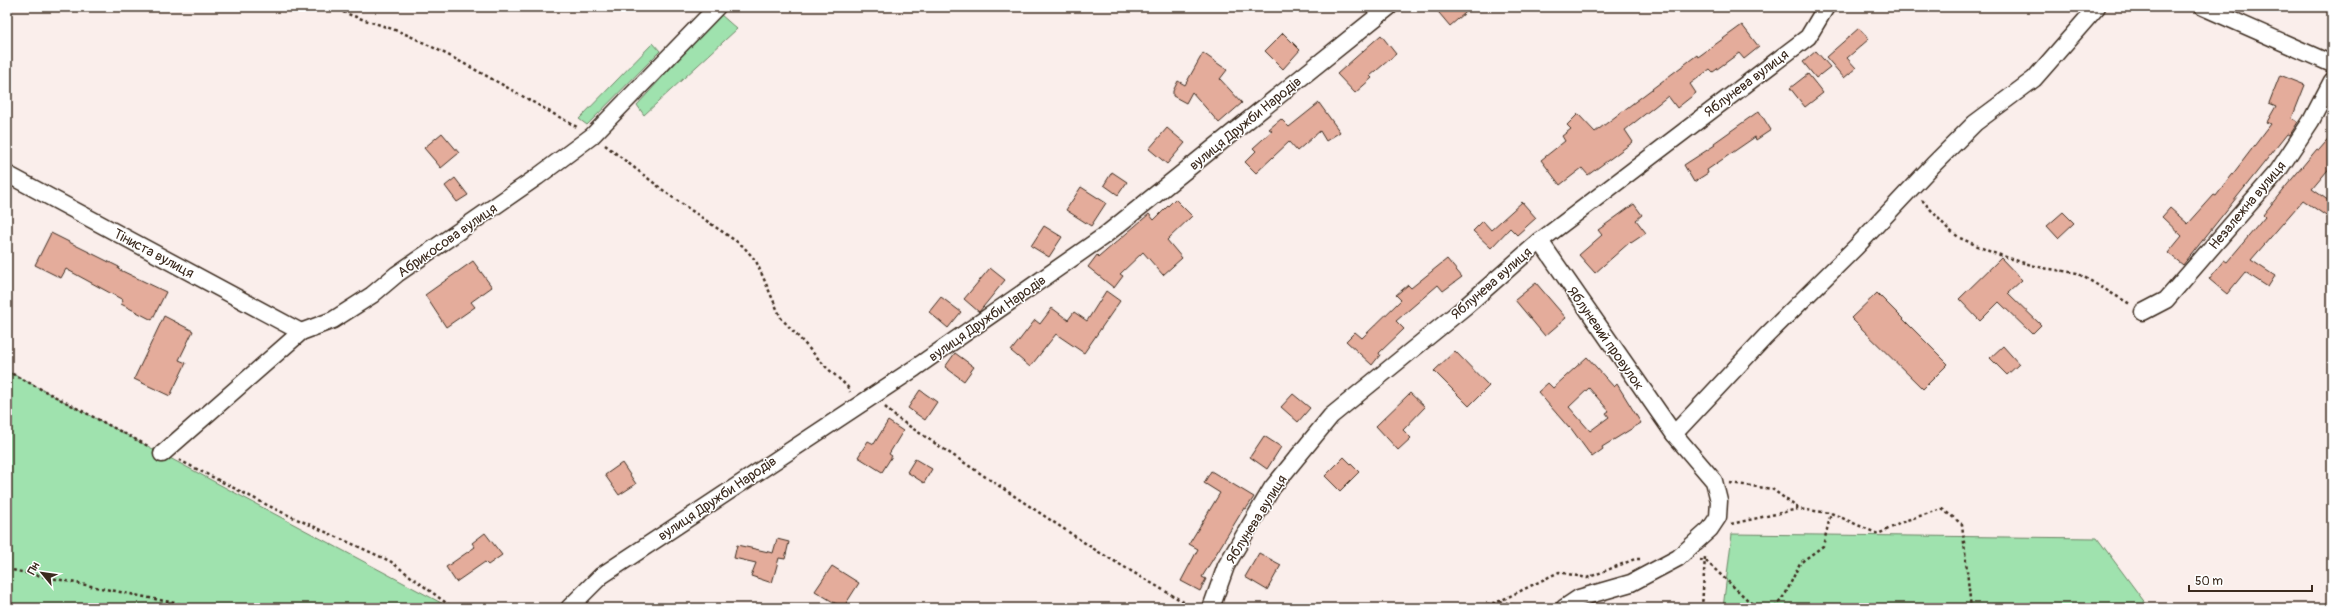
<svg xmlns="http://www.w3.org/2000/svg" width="2339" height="615" viewBox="0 0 2339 615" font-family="Pangolin,sans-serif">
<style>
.green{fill:#9fe2ae;stroke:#6d8666}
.building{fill:#e4ac9b;stroke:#3b2a1e;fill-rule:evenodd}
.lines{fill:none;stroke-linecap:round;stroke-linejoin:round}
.minor-casing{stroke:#3b2a1e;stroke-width:19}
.path{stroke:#3b2a1e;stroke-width:2.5;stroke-dasharray:3 3;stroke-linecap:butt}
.minor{stroke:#fff;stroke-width:16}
.labels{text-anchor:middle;stroke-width:3;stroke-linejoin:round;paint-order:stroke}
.street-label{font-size:14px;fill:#3b2a1e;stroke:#fff}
</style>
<rect width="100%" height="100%" fill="#faeeeb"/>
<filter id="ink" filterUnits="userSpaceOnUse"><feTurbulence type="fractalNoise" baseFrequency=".025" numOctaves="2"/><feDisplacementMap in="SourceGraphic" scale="8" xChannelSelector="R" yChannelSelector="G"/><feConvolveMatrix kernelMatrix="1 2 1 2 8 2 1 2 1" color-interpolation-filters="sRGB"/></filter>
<g filter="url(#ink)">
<g class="green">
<polygon points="720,14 737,29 644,115 637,105"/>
<polygon points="653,43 660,51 587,125 579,119"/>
<polygon points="7,371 445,605 445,608 7,608"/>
<polygon points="1732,534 2097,538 2149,608 1723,608"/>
</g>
<g class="building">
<polygon points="1434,7 1472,7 1450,26"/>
<polygon points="1742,25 1759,47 1744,59 1739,53 1713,72 1710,69 1690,84 1696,93 1677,108 1668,96 1625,130 1633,142 1588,175 1582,168 1560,185 1541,160 1565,141 1562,136 1571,129 1567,125 1578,114 1595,132 1697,55 1698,57"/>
<polygon points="1859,28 1869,39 1847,58 1856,68 1844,78 1826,57"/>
<polygon points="1283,33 1300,50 1283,69 1265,51"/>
<polygon points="1381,35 1396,54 1370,76 1372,78 1355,93 1337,74"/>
<polygon points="1816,51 1830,67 1816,78 1803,62"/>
<polygon points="1203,53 1227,70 1220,79 1242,103 1219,123 1192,92 1186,103 1173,96 1173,91 1178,81 1185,85"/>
<polygon points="1808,74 1823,93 1805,107 1790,88"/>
<polygon points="2280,75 2305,85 2292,118 2298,122 2290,135 2287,134 2183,265 2168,253 2182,236 2162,217 2170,208 2188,224 2214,195 2216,196 2271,124 2267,122 2276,106 2269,103"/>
<polygon points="1319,103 1340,132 1326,141 1320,131 1297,151 1289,142 1256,173 1245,162 1256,151 1253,148 1272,131 1269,129 1281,119 1289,127"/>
<polygon points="1759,111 1771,130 1756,140 1755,137 1707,170 1708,173 1694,182 1684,165 1715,145 1714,143"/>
<polygon points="1167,128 1185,143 1167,164 1149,149"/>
<polygon points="442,133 459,153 441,168 424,148"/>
<polygon points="2332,135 2332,165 2312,189 2332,203 2332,220 2303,200 2251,260 2275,276 2268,287 2245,272 2227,294 2209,279 2224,260 2227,262 2265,217 2263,215 2282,191 2317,149 2319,150"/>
<polygon points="1112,172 1127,182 1118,195 1104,185"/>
<polygon points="455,178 468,195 457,202 445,186"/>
<polygon points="1081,187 1106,203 1091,226 1066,210"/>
<polygon points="1175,199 1192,216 1167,240 1182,258 1163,275 1143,252 1120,274 1123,276 1114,288 1088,267 1097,255 1099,257 1149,214 1154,220"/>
<polygon points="1522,202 1536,218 1517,235 1510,228 1491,248 1473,231 1483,221 1491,230"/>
<polygon points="1634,204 1642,215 1636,220 1646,233 1631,243 1630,242 1595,273 1579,255 1602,235 1598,230"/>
<polygon points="2063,212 2074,223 2058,238 2047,226"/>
<polygon points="1044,226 1062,237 1049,257 1031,246"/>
<polygon points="51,233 119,267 118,269 166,292 152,320 121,304 123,300 66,269 61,278 35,265"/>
<polygon points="2001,258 2022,280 2008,293 2041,325 2032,334 1999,302 1980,321 1959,299"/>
<polygon points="1447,259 1462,277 1443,291 1438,285 1396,321 1404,329 1379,353 1380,355 1372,365 1346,341 1355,332 1362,338 1401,300 1396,295 1408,285 1411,288"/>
<polygon points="473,261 492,287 471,302 475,307 446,327 425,295"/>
<polygon points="990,268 1005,280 979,312 964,299"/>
<polygon points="1536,283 1566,318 1545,336 1515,300"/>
<polygon points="1106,291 1120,301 1084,353 1056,334 1030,367 1011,351 1035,320 1040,324 1052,308 1068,320 1074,312 1087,321"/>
<polygon points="1877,293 1948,364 1923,389 1851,318"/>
<polygon points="941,297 961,312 948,328 929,312"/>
<polygon points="164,316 193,331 179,360 186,363 170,396 134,379"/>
<polygon points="2003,346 2019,364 2007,375 1990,358"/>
<polygon points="1455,351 1489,386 1469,406 1434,371"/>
<polygon points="955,353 974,367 964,381 945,367"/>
<path d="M1587,357L1614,387L1617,384L1641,423L1602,447L1603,449L1592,457L1570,427L1569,428L1538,392L1548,383L1553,388ZM1589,388L1609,411L1606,413L1609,417L1590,431L1569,407Z"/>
<polygon points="920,390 937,402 925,420 908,408"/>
<polygon points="1410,393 1425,407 1403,430 1411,438 1398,450 1376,426"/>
<polygon points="1293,394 1310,408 1298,422 1281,407"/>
<polygon points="888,421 903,431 889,454 892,456 882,472 858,457 868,441 874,444"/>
<polygon points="1264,436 1281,447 1267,469 1250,457"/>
<polygon points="1344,457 1359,472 1340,491 1325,476"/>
<polygon points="915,459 932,469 924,483 907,472"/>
<polygon points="622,463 636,484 619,495 605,475"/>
<polygon points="1211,471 1254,497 1246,509 1244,508 1202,577 1206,579 1200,591 1181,581 1198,549 1189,544 1220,493 1204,483"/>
<polygon points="485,533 502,555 488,565 485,562 456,582 446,567 475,547 472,543"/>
<polygon points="777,539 789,542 785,559 779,558 772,583 751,576 756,563 734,558 737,545 773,553"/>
<polygon points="1259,553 1281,565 1267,590 1245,577"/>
<polygon points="832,566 859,583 843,608 815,591"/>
</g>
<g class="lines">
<defs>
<g id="minor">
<polyline points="2203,7 2332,64"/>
<polyline points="7,174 301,332"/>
<polyline points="1540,241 1674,434 1714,481 1719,501 1718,517 1710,529 1678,558 1631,583 1579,598 1564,608"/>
<polyline points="2143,312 2166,300 2278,171 2311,121 2332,81"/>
<polyline points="1674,434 1765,337 1856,247 1933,165 1975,123 2034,79 2097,7"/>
<polyline points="162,454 301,332 333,320 372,295 397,274 537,177 592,136 717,7"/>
<polyline points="569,608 601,576 915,368 1104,236 1389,7"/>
<polyline points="1211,608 1226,566 1272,488 1331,416 1466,306 1540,241 1808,37 1826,7"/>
</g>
</defs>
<use href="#minor" class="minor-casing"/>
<g class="path">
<path d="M332,7C358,20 387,25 414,38C470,65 523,97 577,127"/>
<polyline points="605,145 672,197 743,246 756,261 781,318 826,367 847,386 850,392"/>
<polyline points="1922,200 1949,230 1960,238 1991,252 2024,263 2043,268 2077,273 2130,304"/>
<polyline points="7,371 148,446"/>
<polyline points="885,407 897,418 1097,551 1187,604 1190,608"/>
<polyline points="179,460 277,510 390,561 453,608"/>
<polyline points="1730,483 1772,489 1798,508"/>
<polyline points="1731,524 1798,509 1831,513 1878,534 1907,520 1942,509 1962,524 1971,608"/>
<polyline points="1700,560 1706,561 1751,603 1764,608"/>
<polyline points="7,569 199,608"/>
<polyline points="1500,601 1513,605 1514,608"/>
<polyline points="1475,608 1500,601 1559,572 1587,578 1635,559 1641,559"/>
<polyline points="1702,608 1705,556"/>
<polyline points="1775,608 1786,593 1800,563 1823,546 1831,513"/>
</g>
<use href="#minor" class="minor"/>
</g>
</g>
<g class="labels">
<g class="street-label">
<text transform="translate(1746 83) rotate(-37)" y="5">Яблунева вулиця</text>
<text transform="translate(1245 123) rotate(-39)" y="5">вулиця Дружби Народів</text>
<text transform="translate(2247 205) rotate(-50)" y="5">Незалежна вулиця</text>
<text transform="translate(447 240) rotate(-35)" y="5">Абрикосова вулиця</text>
<text transform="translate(154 253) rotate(28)" y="5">Тіниста вулиця</text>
<text transform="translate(1491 283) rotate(-41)" y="5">Яблунева вулиця</text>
<text transform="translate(987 318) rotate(-35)" y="5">вулиця Дружби Народів</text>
<text transform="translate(1606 338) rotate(55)" y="5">Яблуневий провулок</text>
<text transform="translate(717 498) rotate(-34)" y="5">вулиця Дружби Народів</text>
<text transform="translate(1256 519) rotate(-58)" y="5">Яблунева вулиця</text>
</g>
</g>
<rect width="2339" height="615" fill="none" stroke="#fff" stroke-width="24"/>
<rect x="12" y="12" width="2315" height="591" fill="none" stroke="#3b2a1e" stroke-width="1.5" filter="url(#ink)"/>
<g transform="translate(42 573) rotate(299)" stroke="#ffffff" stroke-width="3" paint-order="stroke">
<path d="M0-3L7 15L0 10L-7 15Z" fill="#3b2a1e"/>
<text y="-6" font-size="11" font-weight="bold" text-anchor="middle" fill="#3b2a1e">Пн</text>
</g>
<path d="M2189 585v6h123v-6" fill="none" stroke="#3b2a1e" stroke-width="2"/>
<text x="2195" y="585" font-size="12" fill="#3b2a1e" stroke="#ffffff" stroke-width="3" paint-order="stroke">50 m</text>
</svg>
